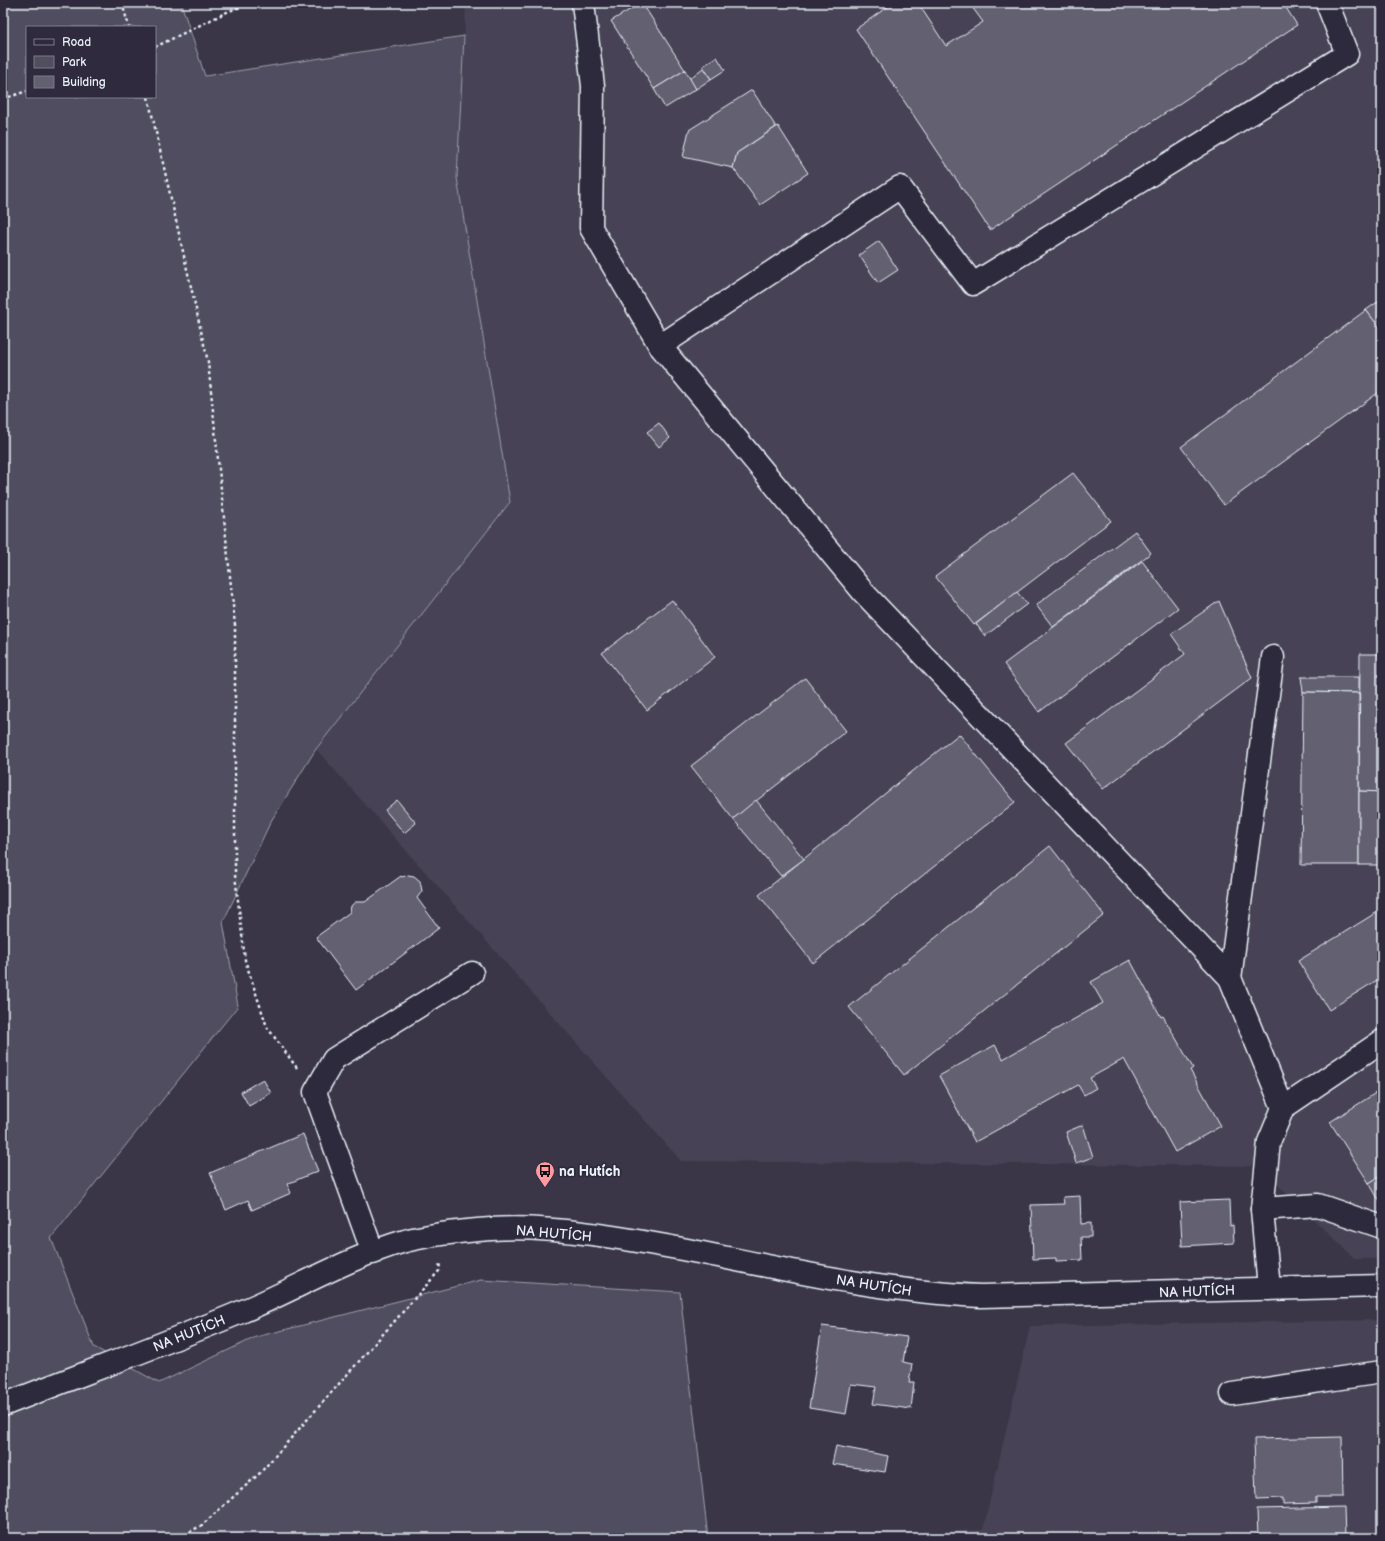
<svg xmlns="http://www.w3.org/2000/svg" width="1385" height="1541" viewBox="0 0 1385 1541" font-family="'Balsamiq Sans',sans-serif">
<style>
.built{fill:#464354}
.green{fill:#504e5f;stroke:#9ca0ac;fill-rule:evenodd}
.building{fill:#636171;stroke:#e8f1f8}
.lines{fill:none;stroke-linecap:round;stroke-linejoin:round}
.street-casing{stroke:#e8f1f8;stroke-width:25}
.secondary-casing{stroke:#e8f1f8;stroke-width:25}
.path{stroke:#e8f1f8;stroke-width:2.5;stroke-dasharray:3 3;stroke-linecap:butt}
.street{stroke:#2f2a3d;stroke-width:22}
.secondary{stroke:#2f2a3d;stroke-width:22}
.labels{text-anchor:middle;stroke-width:3.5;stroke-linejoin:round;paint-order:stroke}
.poi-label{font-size:14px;font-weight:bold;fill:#e8f1f8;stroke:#2f2a3d;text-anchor:start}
.street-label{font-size:14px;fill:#e8f1f8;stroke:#2f2a3d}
</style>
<rect width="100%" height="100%" fill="#3a3648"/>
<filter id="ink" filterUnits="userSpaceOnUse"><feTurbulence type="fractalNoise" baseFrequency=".025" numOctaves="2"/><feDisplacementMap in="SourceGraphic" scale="8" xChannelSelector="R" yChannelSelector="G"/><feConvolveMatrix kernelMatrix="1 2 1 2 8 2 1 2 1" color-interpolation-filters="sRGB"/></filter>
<g filter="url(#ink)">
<g class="built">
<polygon points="466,3 1382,3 1382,1259 1355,1259 1258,1166 681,1161 316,749 510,502 457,178"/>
<polygon points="1382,1320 1382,1538 708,1538 983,1530 1030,1326"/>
</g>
<path class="green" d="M3,3H181L205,76L464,36L457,178L510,502L316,749L271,821L223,922L238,1006L51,1238L94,1347L159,1383L256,1337L481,1280L680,1292L708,1538H3ZM27,27H155V97H27Z"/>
<g class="building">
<polygon points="641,3 642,3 685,70 654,89 611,21"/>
<polygon points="893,3 918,3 946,46 983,22 972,7 977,3 1283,3 1297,25 990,230 856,29"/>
<polygon points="717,57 725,70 711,79 703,66"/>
<polygon points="703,68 711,79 696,89 689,79"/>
<polygon points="685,70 696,89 665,108 654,89"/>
<polygon points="752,90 776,127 737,153 733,168 683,157 689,130"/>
<polygon points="778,126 808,173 760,205 733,168 737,153"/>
<polygon points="879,241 898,270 878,283 859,255"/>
<polygon points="1382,299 1382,331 1366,310"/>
<polygon points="1366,310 1382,331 1382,390 1224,505 1181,447"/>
<polygon points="659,423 670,438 659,447 647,432"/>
<polygon points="1073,473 1111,521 974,625 935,576"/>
<polygon points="1135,531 1151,553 1053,627 1036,605"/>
<polygon points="1142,561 1178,608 1039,712 1004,664"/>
<polygon points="1017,592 1027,604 985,636 976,624"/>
<polygon points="672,600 715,657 647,710 602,653"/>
<polygon points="1219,601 1252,678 1103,789 1066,743 1185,654 1171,634"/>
<polygon points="1360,654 1382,654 1382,792 1359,791"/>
<polygon points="1301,677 1359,677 1359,693 1303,692"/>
<polygon points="805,678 846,731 733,819 691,766"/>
<polygon points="1303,692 1359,693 1359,865 1301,865"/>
<polygon points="959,734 1015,802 813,963 759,895"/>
<polygon points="1359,791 1382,792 1382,865 1359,865"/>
<polygon points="397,800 416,823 404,833 385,810"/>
<polygon points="756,800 804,859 781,876 733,819"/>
<polygon points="1050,846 1104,915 904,1075 849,1007"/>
<polygon points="408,875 414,876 420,881 422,891 417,898 439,928 356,990 316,937 350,912 351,906 355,902 365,902 401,876 402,877"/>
<polygon points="1382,909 1382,977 1329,1010 1298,961"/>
<polygon points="1130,960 1161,1017 1163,1016 1193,1068 1190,1070 1221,1126 1175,1152 1124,1059 1090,1078 1096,1088 1084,1095 1078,1085 975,1142 939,1076 995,1045 1003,1059 1103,1003 1091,982"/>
<polygon points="263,1079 271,1093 249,1106 241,1092"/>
<polygon points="1382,1089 1382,1175 1369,1183 1330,1122"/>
<polygon points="1083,1125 1093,1157 1076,1163 1066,1132"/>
<polygon points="303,1134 318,1171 287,1184 291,1193 252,1210 248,1200 226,1210 210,1173"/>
<polygon points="1382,1175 1382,1205 1369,1183"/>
<polygon points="1080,1196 1081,1224 1091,1223 1091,1237 1081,1237 1082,1260 1056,1261 1056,1258 1033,1259 1031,1205 1064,1204 1063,1197"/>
<polygon points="1229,1200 1230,1226 1233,1225 1234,1243 1182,1246 1180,1202"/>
<polygon points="822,1326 907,1337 903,1362 912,1364 909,1382 914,1382 911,1409 873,1404 876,1387 851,1384 846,1414 809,1408"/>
<polygon points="1342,1437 1343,1497 1316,1497 1316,1503 1283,1504 1283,1498 1256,1499 1254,1439"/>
<polygon points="836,1446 888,1456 885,1472 832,1464"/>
<polygon points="1344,1507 1345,1538 1258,1538 1257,1509"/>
</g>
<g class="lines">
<defs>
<g id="street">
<polyline points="583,3 593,86 591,228 660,346 864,593 1230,978 1283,1108 1269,1142 1262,1209 1269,1289"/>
<polyline points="660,346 900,187 973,284 1347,54 1327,3"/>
<polyline points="1230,978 1273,657"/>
<polyline points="1283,1108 1382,1041"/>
<polyline points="1262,1209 1318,1205 1382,1227"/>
<polyline points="373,1253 315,1092 334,1059 472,973"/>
<polyline points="1232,1394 1382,1372"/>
</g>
<path id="secondary" d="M3,1405C82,1374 162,1345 241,1312C294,1290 349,1257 405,1241C432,1234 463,1231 491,1229C556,1225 634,1240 698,1252C792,1271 885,1292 981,1296L1382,1286"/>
</defs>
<use href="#street" class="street-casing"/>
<use href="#secondary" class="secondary-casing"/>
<g class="path">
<polyline points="122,3 129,27"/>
<polyline points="155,47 227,12 249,3"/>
<polyline points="148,97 208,362 235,625 235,875 245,960 267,1027 297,1068"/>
<polyline points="3,99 27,91"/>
<polyline points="179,1538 202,1525 260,1473 439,1271 440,1262"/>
</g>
<use href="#street" class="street"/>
<use href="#secondary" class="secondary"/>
</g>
</g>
<defs>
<symbol id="bus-pin" viewBox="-11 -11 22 30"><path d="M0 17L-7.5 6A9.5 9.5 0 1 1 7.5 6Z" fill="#ff9aa2" stroke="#2f2a3d"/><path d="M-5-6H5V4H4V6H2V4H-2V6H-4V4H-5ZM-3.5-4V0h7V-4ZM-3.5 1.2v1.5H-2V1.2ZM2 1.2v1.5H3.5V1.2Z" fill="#111"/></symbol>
</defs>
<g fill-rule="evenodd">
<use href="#bus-pin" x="534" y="1160" width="22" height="30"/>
</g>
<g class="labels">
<g class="poi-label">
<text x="559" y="1176">na Hutích</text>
</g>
<g class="street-label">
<text transform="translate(554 1233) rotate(5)" y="5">NA HUTÍCH</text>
<text transform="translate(874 1285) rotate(9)" y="5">NA HUTÍCH</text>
<text transform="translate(1197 1291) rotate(-2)" y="5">NA HUTÍCH</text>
<text transform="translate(189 1333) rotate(-22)" y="5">NA HUTÍCH</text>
</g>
</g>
<rect width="1385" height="1541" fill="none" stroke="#2f2a3d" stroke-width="16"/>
<rect x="8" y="8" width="1369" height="1525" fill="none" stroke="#e8f1f8" stroke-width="1.5" filter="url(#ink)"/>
<rect x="26" y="26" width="130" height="72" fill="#2f2a3d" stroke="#797a88"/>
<rect x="34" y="39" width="20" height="6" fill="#2f2a3d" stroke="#797a88"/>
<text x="62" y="46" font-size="12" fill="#e8f1f8">Road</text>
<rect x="34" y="56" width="20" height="12" fill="#504e5f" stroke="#797a88"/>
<text x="62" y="66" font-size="12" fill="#e8f1f8">Park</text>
<rect x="34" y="76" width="20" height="12" fill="#636171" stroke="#797a88"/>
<text x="62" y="86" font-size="12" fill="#e8f1f8">Building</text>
</svg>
